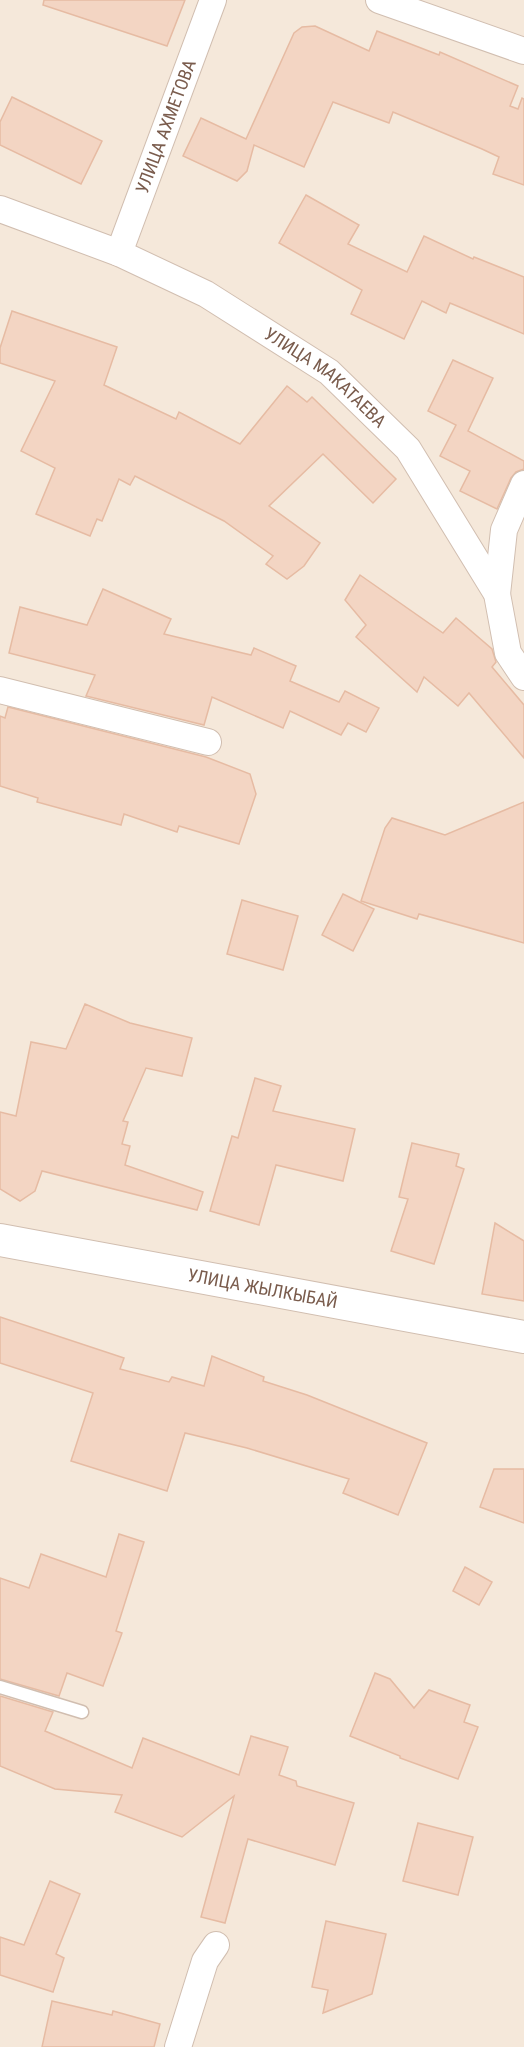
<svg xmlns="http://www.w3.org/2000/svg" width="524" height="2047" viewBox="0 0 524 2047" font-family="'Roboto Condensed',sans-serif">
<style>
.residential{fill:#f5e8da}
.building{fill:#f3d5c3;stroke:#e6bba3;stroke-width:1.5}
.lines{fill:none;stroke-linecap:round;stroke-linejoin:round}
.service-casing{stroke:#d1beb0;stroke-width:15}
.minor-casing{stroke:#d1beb0;stroke-width:28}
.tertiary-casing{stroke:#d1beb0;stroke-width:34}
.service{stroke:#fff;stroke-width:12}
.minor{stroke:#fff;stroke-width:26}
.tertiary{stroke:#fff;stroke-width:32}
.labels{text-anchor:middle;stroke-width:6;stroke-linejoin:round;paint-order:stroke}
.street-label{font-size:18px;fill:#7a5c4d;stroke:#fffaf3}
</style>
<rect width="100%" height="100%" fill="#fdf6ec"/>
<rect class="residential" x="0" y="0" width="524" height="2047"/>
<g class="building">
<polygon points="44,0 185,0 167,46 43,5"/>
<polygon points="315,26 369,51 377,31 439,55 440,52 518,86 510,106 518,109 522,98 524,99 524,185 493,174 499,157 482,149 393,112 389,123 333,102 304,167 254,145 247,171 237,181 183,156 201,118 246,139 294,33 302,27"/>
<polygon points="12,97 102,141 81,184 0,145 0,122"/>
<polygon points="306,195 359,225 348,244 407,272 424,236 473,259 474,257 524,277 524,334 450,303 446,313 422,301 404,339 351,314 362,290 279,243"/>
<polygon points="12,311 117,347 104,385 176,419 179,412 240,444 287,386 307,402 312,397 396,479 373,503 323,454 269,506 320,543 304,566 287,579 266,564 273,556 224,521 135,476 130,485 119,479 102,521 97,519 90,536 36,514 55,468 21,451 55,381 0,363 0,348"/>
<polygon points="453,360 493,378 468,431 524,461 524,469 516,472 511,478 497,509 460,491 470,471 440,456 456,425 428,411"/>
<polygon points="360,575 443,633 456,618 492,649 496,662 492,667 524,705 524,758 469,693 458,706 424,677 417,692 356,637 366,625 345,600"/>
<polygon points="103,589 171,619 164,634 251,655 254,648 296,666 290,681 339,702 345,691 379,708 366,732 348,723 341,735 290,711 283,728 212,697 204,725 86,696 95,675 9,653 20,607 87,625"/>
<polygon points="8,707 206,757 250,774 256,794 239,844 179,826 177,832 124,814 121,825 37,802 38,798 0,786 0,716 5,718"/>
<polygon points="524,802 524,943 419,914 417,919 361,901 385,828 392,818 445,835"/>
<polygon points="343,894 374,909 353,951 322,935"/>
<polygon points="242,900 298,916 283,970 227,954"/>
<polygon points="85,1004 130,1023 192,1038 182,1076 146,1068 123,1121 128,1122 122,1144 130,1146 125,1165 203,1192 197,1210 42,1171 35,1191 20,1201 0,1189 0,1112 16,1116 31,1042 66,1049"/>
<polygon points="255,1078 281,1086 273,1111 355,1129 343,1181 276,1165 259,1225 210,1211 232,1136 238,1138"/>
<polygon points="412,1143 459,1154 456,1166 464,1169 434,1264 391,1251 408,1199 399,1197"/>
<polygon points="495,1223 524,1241 524,1301 482,1294"/>
<polygon points="0,1317 124,1358 120,1369 169,1382 172,1377 204,1386 212,1356 264,1377 263,1381 307,1395 427,1443 398,1515 343,1493 349,1479 247,1448 185,1433 167,1491 71,1461 93,1393 0,1363"/>
<polygon points="494,1469 524,1469 524,1523 480,1507"/>
<polygon points="119,1534 144,1542 116,1631 122,1633 103,1686 67,1673 59,1696 0,1679 0,1578 29,1588 41,1554 106,1577"/>
<polygon points="465,1567 492,1582 479,1605 453,1591"/>
<polygon points="375,1673 390,1679 414,1708 429,1690 470,1705 464,1722 478,1727 458,1779 400,1758 400,1756 350,1736"/>
<polygon points="0,1696 53,1712 45,1731 132,1768 143,1738 239,1775 251,1736 288,1747 279,1775 296,1781 297,1786 354,1803 335,1865 248,1839 225,1923 201,1917 234,1796 182,1837 115,1812 122,1795 55,1789 0,1766"/>
<polygon points="418,1823 473,1837 458,1895 403,1881"/>
<polygon points="50,1881 80,1894 56,1954 64,1958 53,1992 0,1975 0,1937 24,1945"/>
<polygon points="326,1921 386,1934 372,1994 323,2013 328,1990 312,1987"/>
<polygon points="52,2001 112,2015 113,2011 160,2024 154,2047 42,2047"/>
</g>
<g class="lines">
<defs>
<polyline id="service" points="0,1687 82,1712"/>
<g id="minor">
<polyline points="379,0 524,51"/>
<path id="s1" d="M0,209L119,253L206,294L329,372L408,449L497,594L508,653L524,677"/>
<path id="s2" d="M119,253L213,0"/>
<polyline points="497,594 504,530 524,484"/>
<polyline points="0,690 208,742"/>
<polyline points="178,2047 205,1961 216,1945"/>
</g>
<g id="tertiary">
<path id="s3" d="M0,1240L524,1337"/>
</g>
</defs>
<use href="#service" class="service-casing"/>
<use href="#minor" class="minor-casing"/>
<use href="#tertiary" class="tertiary-casing"/>
<use href="#service" class="service"/>
<use href="#minor" class="minor"/>
<use href="#tertiary" class="tertiary"/>
</g>
<g class="labels">
<g class="street-label">
<text dy="6" stroke="none"><textPath href="#s2" startOffset="135">УЛИЦА АХМЕТОВА</textPath></text>
<text dy="6" stroke="none"><textPath href="#s1" startOffset="369">УЛИЦА МАКАТАЕВА</textPath></text>
<text dy="6" stroke="none"><textPath href="#s3" startOffset="267">УЛИЦА ЖЫЛКЫБАЙ</textPath></text>
</g>
</g>
</svg>
